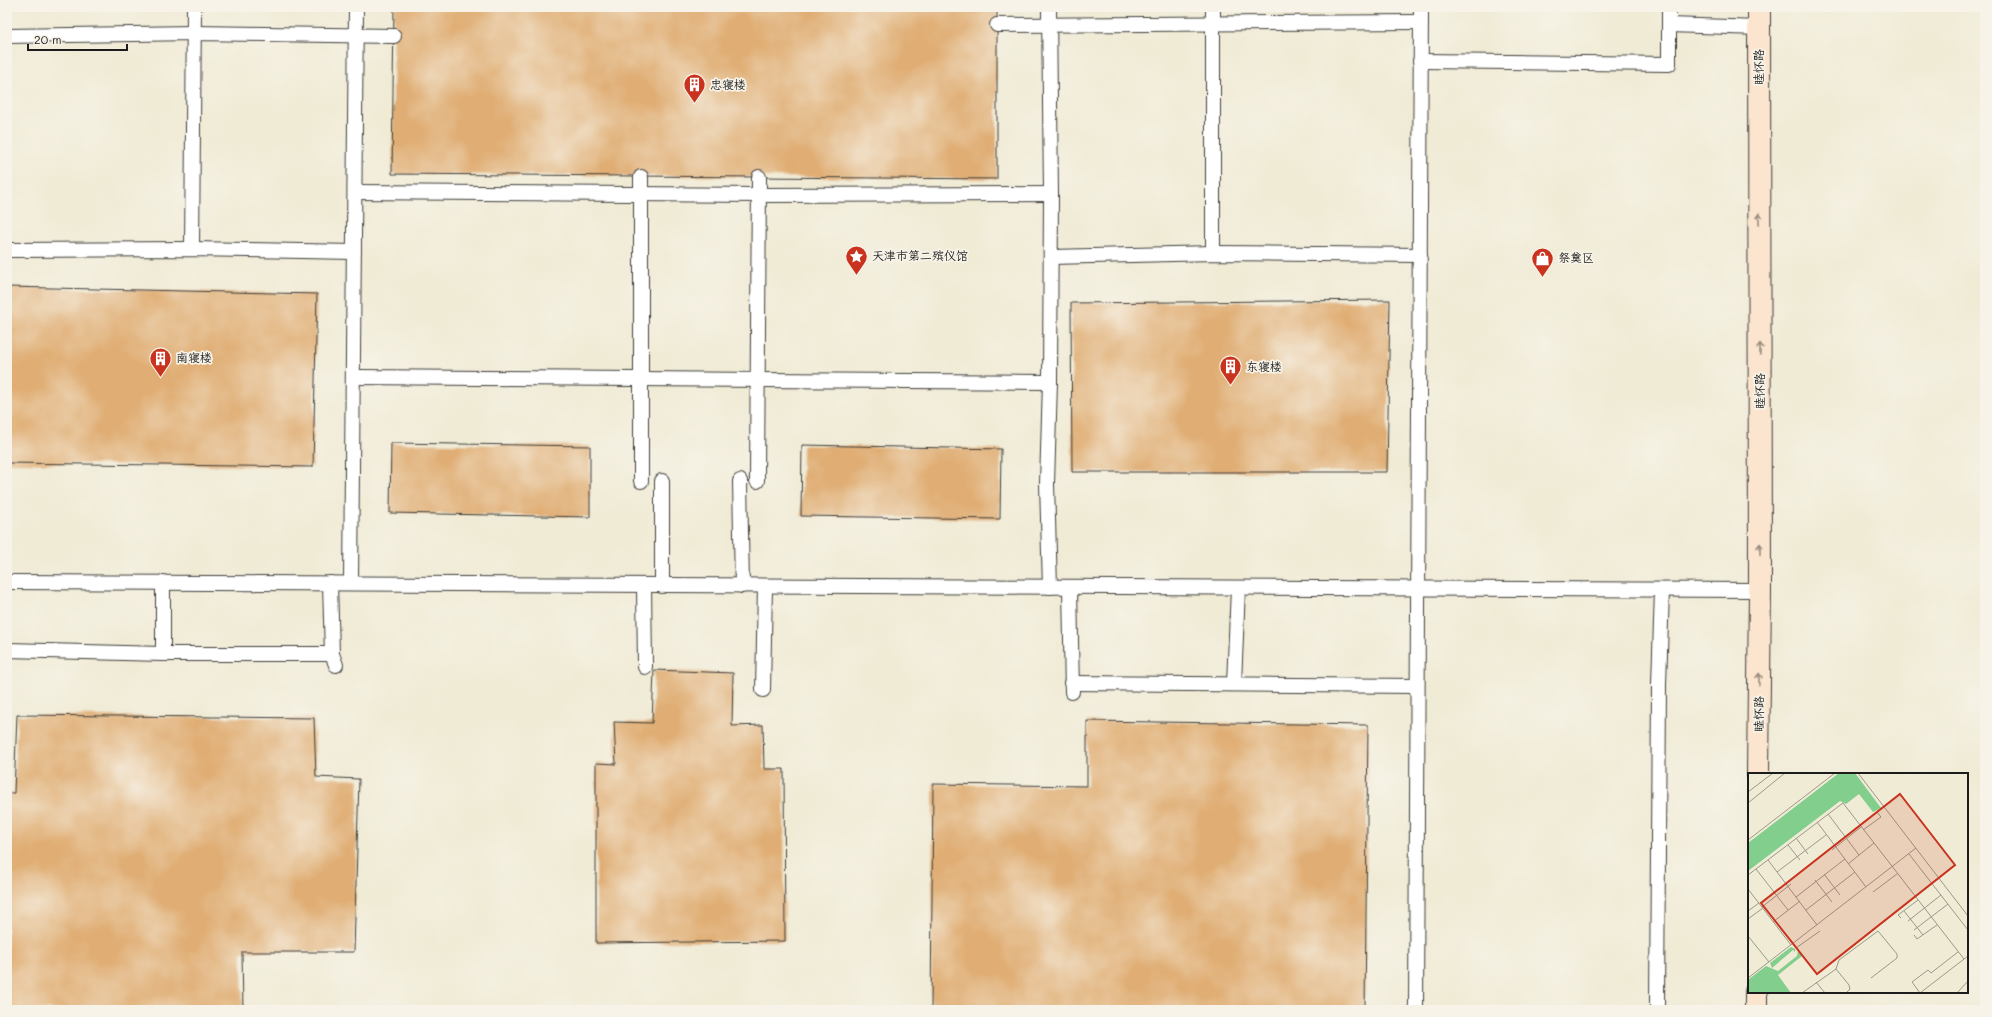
<svg xmlns="http://www.w3.org/2000/svg" width="1992" height="1017" viewBox="0 0 1992 1017" font-family="Mali,'LXGW WenKai TC',sans-serif">
<style>
.building{fill:#e0ae75}
.lines{fill:none;stroke-linecap:round;stroke-linejoin:round}
.lane-casing{stroke:#3c3b38;stroke-width:16}
.secondary-casing{stroke:#3c3b38;stroke-width:24}
.lane{stroke:#fff;stroke-width:14}
.secondary{stroke:#fce5cf;stroke-width:22}
.oneway{stroke:#978b7e}
.labels{text-anchor:middle;stroke-width:3.5;stroke-linejoin:round;paint-order:stroke}
.street-label{font-size:12px;fill:#1c1c1c;stroke:#f7f3e8}
.poi-label{font-size:12px;fill:#1c1c1c;stroke:#f7f3e8;text-anchor:start}
.inset-road{fill:none;stroke:#9b988b;stroke-width:1}
.view{fill:#c8321e;fill-opacity:0.15;stroke:#c8321e;stroke-width:2}
.inset-edge{fill:none;stroke:#1c1c1c;stroke-width:2}
</style>
<rect width="100%" height="100%" fill="#f7f3e8"/>
<filter id="ink" filterUnits="userSpaceOnUse"><feTurbulence type="fractalNoise" baseFrequency=".025" numOctaves="2"/><feDisplacementMap in="SourceGraphic" scale="8" xChannelSelector="R" yChannelSelector="G"/><feConvolveMatrix kernelMatrix="1 2 1 2 8 2 1 2 1" color-interpolation-filters="sRGB"/></filter>
<filter id="wash" filterUnits="userSpaceOnUse"><feTurbulence type="fractalNoise" baseFrequency=".012" numOctaves="4" result="noise"/><feDisplacementMap in="SourceGraphic" scale="16" xChannelSelector="R" yChannelSelector="G"/><feGaussianBlur stdDeviation="0.9" result="paint"/><feColorMatrix in="noise" values="0 0 0 0 0 0 0 0 0 0 0 0 0 0 0 0 0 1.4 0 .05"/><feComposite in="paint" operator="in"/></filter>
<g filter="url(#wash)">
<rect width="100%" height="100%" fill="#f0ebd5"/>
<g id="blocks">
<g class="building">
<polygon points="394,7 997,7 997,179 392,174"/>
<polygon points="7,287 317,294 313,467 7,463"/>
<polygon points="1390,300 1387,472 1072,472 1071,303"/>
<polygon points="391,443 590,446 590,517 390,513"/>
<polygon points="802,445 1001,449 1000,519 801,516"/>
<polygon points="654,670 733,673 732,726 763,725 764,769 784,769 785,941 596,943 596,763 616,764 614,722 652,723"/>
<polygon points="17,715 314,718 316,777 359,779 354,952 242,952 243,1010 7,1010 7,793 14,793"/>
<polygon points="1087,721 1368,725 1365,1010 931,1010 933,784 1087,786"/>
</g>
</g>
</g>
<g filter="url(#ink)">
<use href="#blocks" fill-opacity="0" stroke="#3c3b38" stroke-width="1"/>
<g class="lines">
<defs>
<g id="lane">
<polyline points="1049,7 1051,194 1050,382 1047,484 1050,587"/>
<polyline points="997,25 1421,22"/>
<polyline points="1669,25 1759,28"/>
<polyline points="7,36 194,33 394,36"/>
<polyline points="1420,61 1669,64 1669,7"/>
<polyline points="641,177 641,481"/>
<polyline points="355,192 759,195 1051,194"/>
<polyline points="192,249 194,7"/>
<polyline points="7,250 192,249 354,252"/>
<polyline points="1213,253 1213,7"/>
<polyline points="1051,257 1213,253 1420,255"/>
<polyline points="354,377 1050,382"/>
<polyline points="662,481 662,586"/>
<polyline points="740,481 742,586"/>
<polyline points="757,481 759,177"/>
<polyline points="7,582 1760,590"/>
<polyline points="163,582 163,654"/>
<polyline points="330,583 332,654 336,665"/>
<polyline points="351,583 356,7"/>
<polyline points="644,585 645,667"/>
<polyline points="1070,587 1072,692"/>
<polyline points="7,650 163,654 332,654"/>
<polyline points="1071,683 1417,686"/>
<polyline points="1234,684 1238,588"/>
<polyline points="763,690 765,586"/>
<polyline points="1416,1010 1421,7"/>
<polyline points="1657,1010 1659,684 1662,590"/>
</g>
<g id="secondary">
<polyline points="1758,774 1760,590 1759,7"/>
<polyline points="1756,1010 1756,992"/>
</g>
</defs>
<use href="#lane" class="lane-casing"/>
<use href="#secondary" class="secondary-casing"/>
<use href="#lane" class="lane"/>
<use href="#secondary" class="secondary"/>
</g>
<defs><path id="oneway-shaft" d="M-6 0H5M1.5-3L5.5 0L1.5 3" fill="none" stroke-width="1.6" stroke-linecap="round" stroke-linejoin="round"/></defs>
<g class="oneway">
<use href="#oneway-shaft" transform="translate(1759 219) rotate(-90)"/>
<use href="#oneway-shaft" transform="translate(1760 349) rotate(-90)"/>
<use href="#oneway-shaft" transform="translate(1760 549) rotate(-90)"/>
<use href="#oneway-shaft" transform="translate(1759 679) rotate(-89)"/>
</g>
</g>
<defs>
<symbol id="building-pin" viewBox="-11 -11 22 30"><path d="M0 17L-7.5 6A9.5 9.5 0 1 1 7.5 6Z" fill="#c8321e" stroke="#f7f3e8"/><path d="M-4-6H4V6H1V3H-1V6H-4ZM-2.5-4.3h1.7v1.8h-1.7ZM.8-4.3h1.7v1.8H.8ZM-2.5-1h1.7V.8h-1.7ZM.8-1h1.7V.8H.8Z" fill="#fff"/></symbol>
<symbol id="sight-pin" viewBox="-11 -11 22 30"><path d="M0 17L-7.5 6A9.5 9.5 0 1 1 7.5 6Z" fill="#c8321e" stroke="#f7f3e8"/><path d="M0-6L1.8-2.2L6-1.7L2.9 1.2L3.7 5.4L0 3.3L-3.7 5.4L-2.9 1.2L-6-1.7L-1.8-2.2Z" fill="#fff"/></symbol>
<symbol id="shop-pin" viewBox="-11 -11 22 30"><path d="M0 17L-7.5 6A9.5 9.5 0 1 1 7.5 6Z" fill="#c8321e" stroke="#f7f3e8"/><path d="M-5-2.5h2.3a2.7 3.5 0 0 1 5.4 0H5L5.5 6h-11ZM-1.5-2.5h3a1.5 2.3 0 0 0-3 0Z" fill="#fff"/></symbol>
</defs>
<g fill-rule="evenodd">
<use href="#building-pin" x="682" y="72" width="25" height="34"/>
<use href="#sight-pin" x="844" y="244" width="25" height="34"/>
<use href="#shop-pin" x="1530" y="246" width="25" height="34"/>
<use href="#building-pin" x="148" y="346" width="25" height="34"/>
<use href="#building-pin" x="1218" y="354" width="25" height="34"/>
</g>
<g class="labels">
<g class="street-label">
<text transform="translate(1759 67) rotate(-90)" y="4">睦怀路</text>
<text transform="translate(1760 391) rotate(-90)" y="4">睦怀路</text>
<text transform="translate(1759 714) rotate(-89)" y="4">睦怀路</text>
</g>
<g class="poi-label">
<text x="710" y="89">忠寝楼</text>
<text x="872" y="260">天津市第二殡仪馆</text>
<text x="1558" y="262">祭奠区</text>
<text x="176" y="362">南寝楼</text>
<text x="1246" y="371">东寝楼</text>
</g>
</g>
<g transform="translate(1748 773)">
<rect width="220" height="220" fill="#f0ebd5"/>
<path d="M91,0H107L133,35L125,39L111,21L98,31L92,28L0,98V70ZM43,174L47,176V179L45,177L24,195L22,190ZM50,178L54,183L30,202L43,220H0L1,206L18,193L30,198L49,183Z" fill="#82ce8d"/>
<path class="inset-road" d="M110,0L220,143M0,19L25,0M0,30L37,0M80,41L111,82M69,49L118,114M112,52L129,39L133,44L115,57M48,65L60,81M0,67L87,0M40,72L52,87M84,77L113,54M161,81L220,157M20,87L69,152M100,91L126,70M8,96L40,137M29,99L78,62M76,101L92,122M0,102L95,30L216,186M67,107L84,129M0,116L43,172M125,119L149,101M48,124L97,86M14,134L43,111M58,137L107,99M0,138L11,130M156,138L175,162M153,145L150,142L170,127M0,146L15,135M160,148L193,122M25,149L52,128M166,157L200,131M166,162L169,166L189,152M0,163L21,189M48,175L72,158M88,196L91,187L130,158L149,181V185L123,205M0,205L168,75M68,209L77,220M54,220L88,196L101,212L102,216L98,220M172,220L164,209L180,197L183,200L210,179M172,220L220,183M209,220L220,208"/>
<path class="view" d="M152,21L207,92L69,201L13,130Z"/>
<rect width="220" height="220" class="inset-edge"/>
</g>
<rect width="1992" height="1017" fill="none" stroke="#f7f3e8" stroke-width="24"/>
<path d="M28 44v6h99v-6" fill="none" stroke="#1c1c1c" stroke-width="2"/>
<text x="34" y="44" font-size="12" fill="#1c1c1c" stroke="#f7f3e8" stroke-width="3" paint-order="stroke">20 m</text>
</svg>
